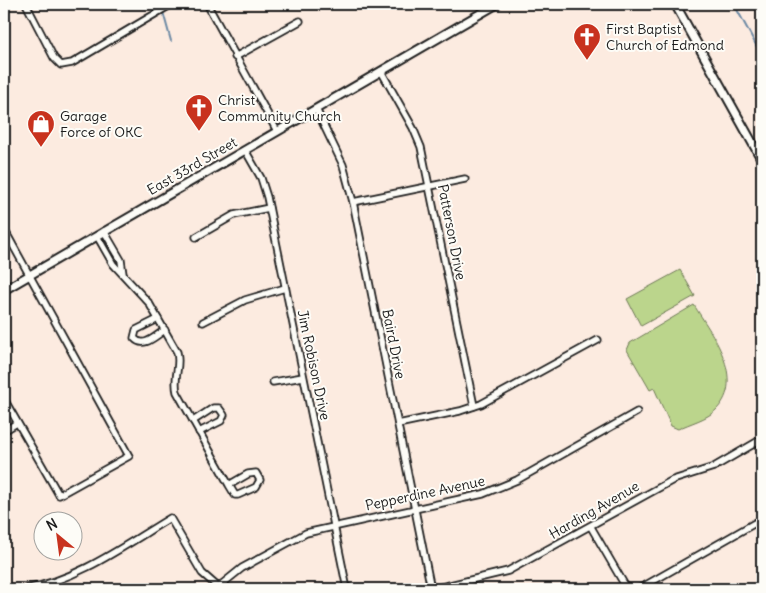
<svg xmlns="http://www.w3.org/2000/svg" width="766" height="593" viewBox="0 0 766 593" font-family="Delius,sans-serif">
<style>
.pitch{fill:#bbd58c;stroke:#6c7854}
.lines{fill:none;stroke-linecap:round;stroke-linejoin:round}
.stream{stroke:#6c89a4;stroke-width:2}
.minor-casing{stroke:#1c1c1c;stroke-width:9}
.tertiary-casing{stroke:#1c1c1c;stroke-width:11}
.minor{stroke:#fdfcf7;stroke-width:5.5}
.tertiary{stroke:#fdfcf7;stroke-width:7}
.labels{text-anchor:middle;stroke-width:4;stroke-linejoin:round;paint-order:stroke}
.poi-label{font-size:14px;fill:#1c1c1c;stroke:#fdfcf7;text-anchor:start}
.street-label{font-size:14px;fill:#1c1c1c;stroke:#fdfcf7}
</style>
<rect width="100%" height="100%" fill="#fcebe0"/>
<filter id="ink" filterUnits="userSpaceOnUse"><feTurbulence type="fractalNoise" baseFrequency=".02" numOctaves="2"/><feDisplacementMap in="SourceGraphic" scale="10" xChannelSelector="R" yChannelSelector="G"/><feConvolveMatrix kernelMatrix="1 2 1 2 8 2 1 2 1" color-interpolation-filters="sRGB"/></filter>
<g filter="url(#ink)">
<g class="pitch">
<polygon points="680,270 695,296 641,326 627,299"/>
<path d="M694,305C711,333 747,379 716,410C707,419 690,423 678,429L671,426L654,388L650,390L627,350L630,343Z"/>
</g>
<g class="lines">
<g class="stream">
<polyline points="734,4 762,56"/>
<polyline points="163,12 171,41"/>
</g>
<defs>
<g id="minor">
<polyline points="26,4 54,58 61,65 72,63 172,4"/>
<polyline points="207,4 277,131"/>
<polyline points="235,57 300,21"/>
<polyline points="381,71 413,128 421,147 474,406"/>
<polyline points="316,109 343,165 353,202 431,589"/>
<polyline points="245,150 261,178 267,197 347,589"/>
<polyline points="353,202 465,179"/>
<polyline points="4,229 129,456 59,495 4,399"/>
<polyline points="104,231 121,260 123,274"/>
<path d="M97,236L113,264L149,303L177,352C181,366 173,377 177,392L229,485L248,474L256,473L260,480L256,487L238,495H235L229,485"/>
<polyline points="196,237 234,215 269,208"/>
<path d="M158,319L136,330L134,338C144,349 155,336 165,330"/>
<polyline points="203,322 245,300 285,288"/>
<polyline points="273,382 303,377"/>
<polyline points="193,421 213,408 219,408 224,415 221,421 199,432"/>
<polyline points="398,424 460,411 481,404 598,340"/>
<polyline points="4,431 17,423"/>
<polyline points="591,527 627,589"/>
<path d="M25,589C78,580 125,545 170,518L202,573L218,587"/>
<polyline points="216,589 242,568 306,533 483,494 517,480 637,412"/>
<polyline points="433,589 508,571 673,480 714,467 762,439"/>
<polyline points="639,589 762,519"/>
</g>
<g id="tertiary">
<polyline points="675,4 762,160"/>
<polyline points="4,290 497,4"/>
</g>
</defs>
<use href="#minor" class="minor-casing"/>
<use href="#tertiary" class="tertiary-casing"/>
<use href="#minor" class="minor"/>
<use href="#tertiary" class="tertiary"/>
</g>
</g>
<defs>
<symbol id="church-pin" viewBox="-11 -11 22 30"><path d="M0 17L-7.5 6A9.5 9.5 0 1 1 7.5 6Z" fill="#c8321e" stroke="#fdfcf7"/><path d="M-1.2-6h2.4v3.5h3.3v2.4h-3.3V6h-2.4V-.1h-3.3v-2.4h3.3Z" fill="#fff"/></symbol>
<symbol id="shop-pin" viewBox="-11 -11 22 30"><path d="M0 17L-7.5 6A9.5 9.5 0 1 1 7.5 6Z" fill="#c8321e" stroke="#fdfcf7"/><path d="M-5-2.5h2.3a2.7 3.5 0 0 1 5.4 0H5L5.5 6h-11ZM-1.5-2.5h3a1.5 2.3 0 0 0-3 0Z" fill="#fff"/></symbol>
</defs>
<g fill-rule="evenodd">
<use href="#church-pin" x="571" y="21" width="32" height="43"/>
<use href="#church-pin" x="183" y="92" width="32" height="43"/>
<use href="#shop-pin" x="25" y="108" width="32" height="43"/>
</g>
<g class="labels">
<g class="poi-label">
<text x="606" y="34">First Baptist<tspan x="606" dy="16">Church of Edmond</tspan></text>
<text x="218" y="105">Christ<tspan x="218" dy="16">Community Church</tspan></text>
<text x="60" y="121">Garage<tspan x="60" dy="16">Force of OKC</tspan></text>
</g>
<g class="street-label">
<text transform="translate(192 166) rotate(-30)" y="5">East 33rd Street</text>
<text transform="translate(452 232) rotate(79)" y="5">Patterson Drive</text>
<text transform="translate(394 344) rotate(79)" y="5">Baird Drive</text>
<text transform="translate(314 365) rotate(78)" y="5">Jim Robison Drive</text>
<text transform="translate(425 493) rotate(-12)" y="5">Pepperdine Avenue</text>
<text transform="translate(594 510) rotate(-30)" y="5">Harding Avenue</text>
</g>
</g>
<rect width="766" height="593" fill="none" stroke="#fdfcf7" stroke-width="20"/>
<rect x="10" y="10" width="746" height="573" fill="none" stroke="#1c1c1c" stroke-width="2" filter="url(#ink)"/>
<g transform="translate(58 536) rotate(331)"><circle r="24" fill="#fdfcf7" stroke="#a3a29f"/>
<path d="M0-4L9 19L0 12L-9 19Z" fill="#c8321e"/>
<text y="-8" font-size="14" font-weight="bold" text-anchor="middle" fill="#1c1c1c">N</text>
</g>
</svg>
